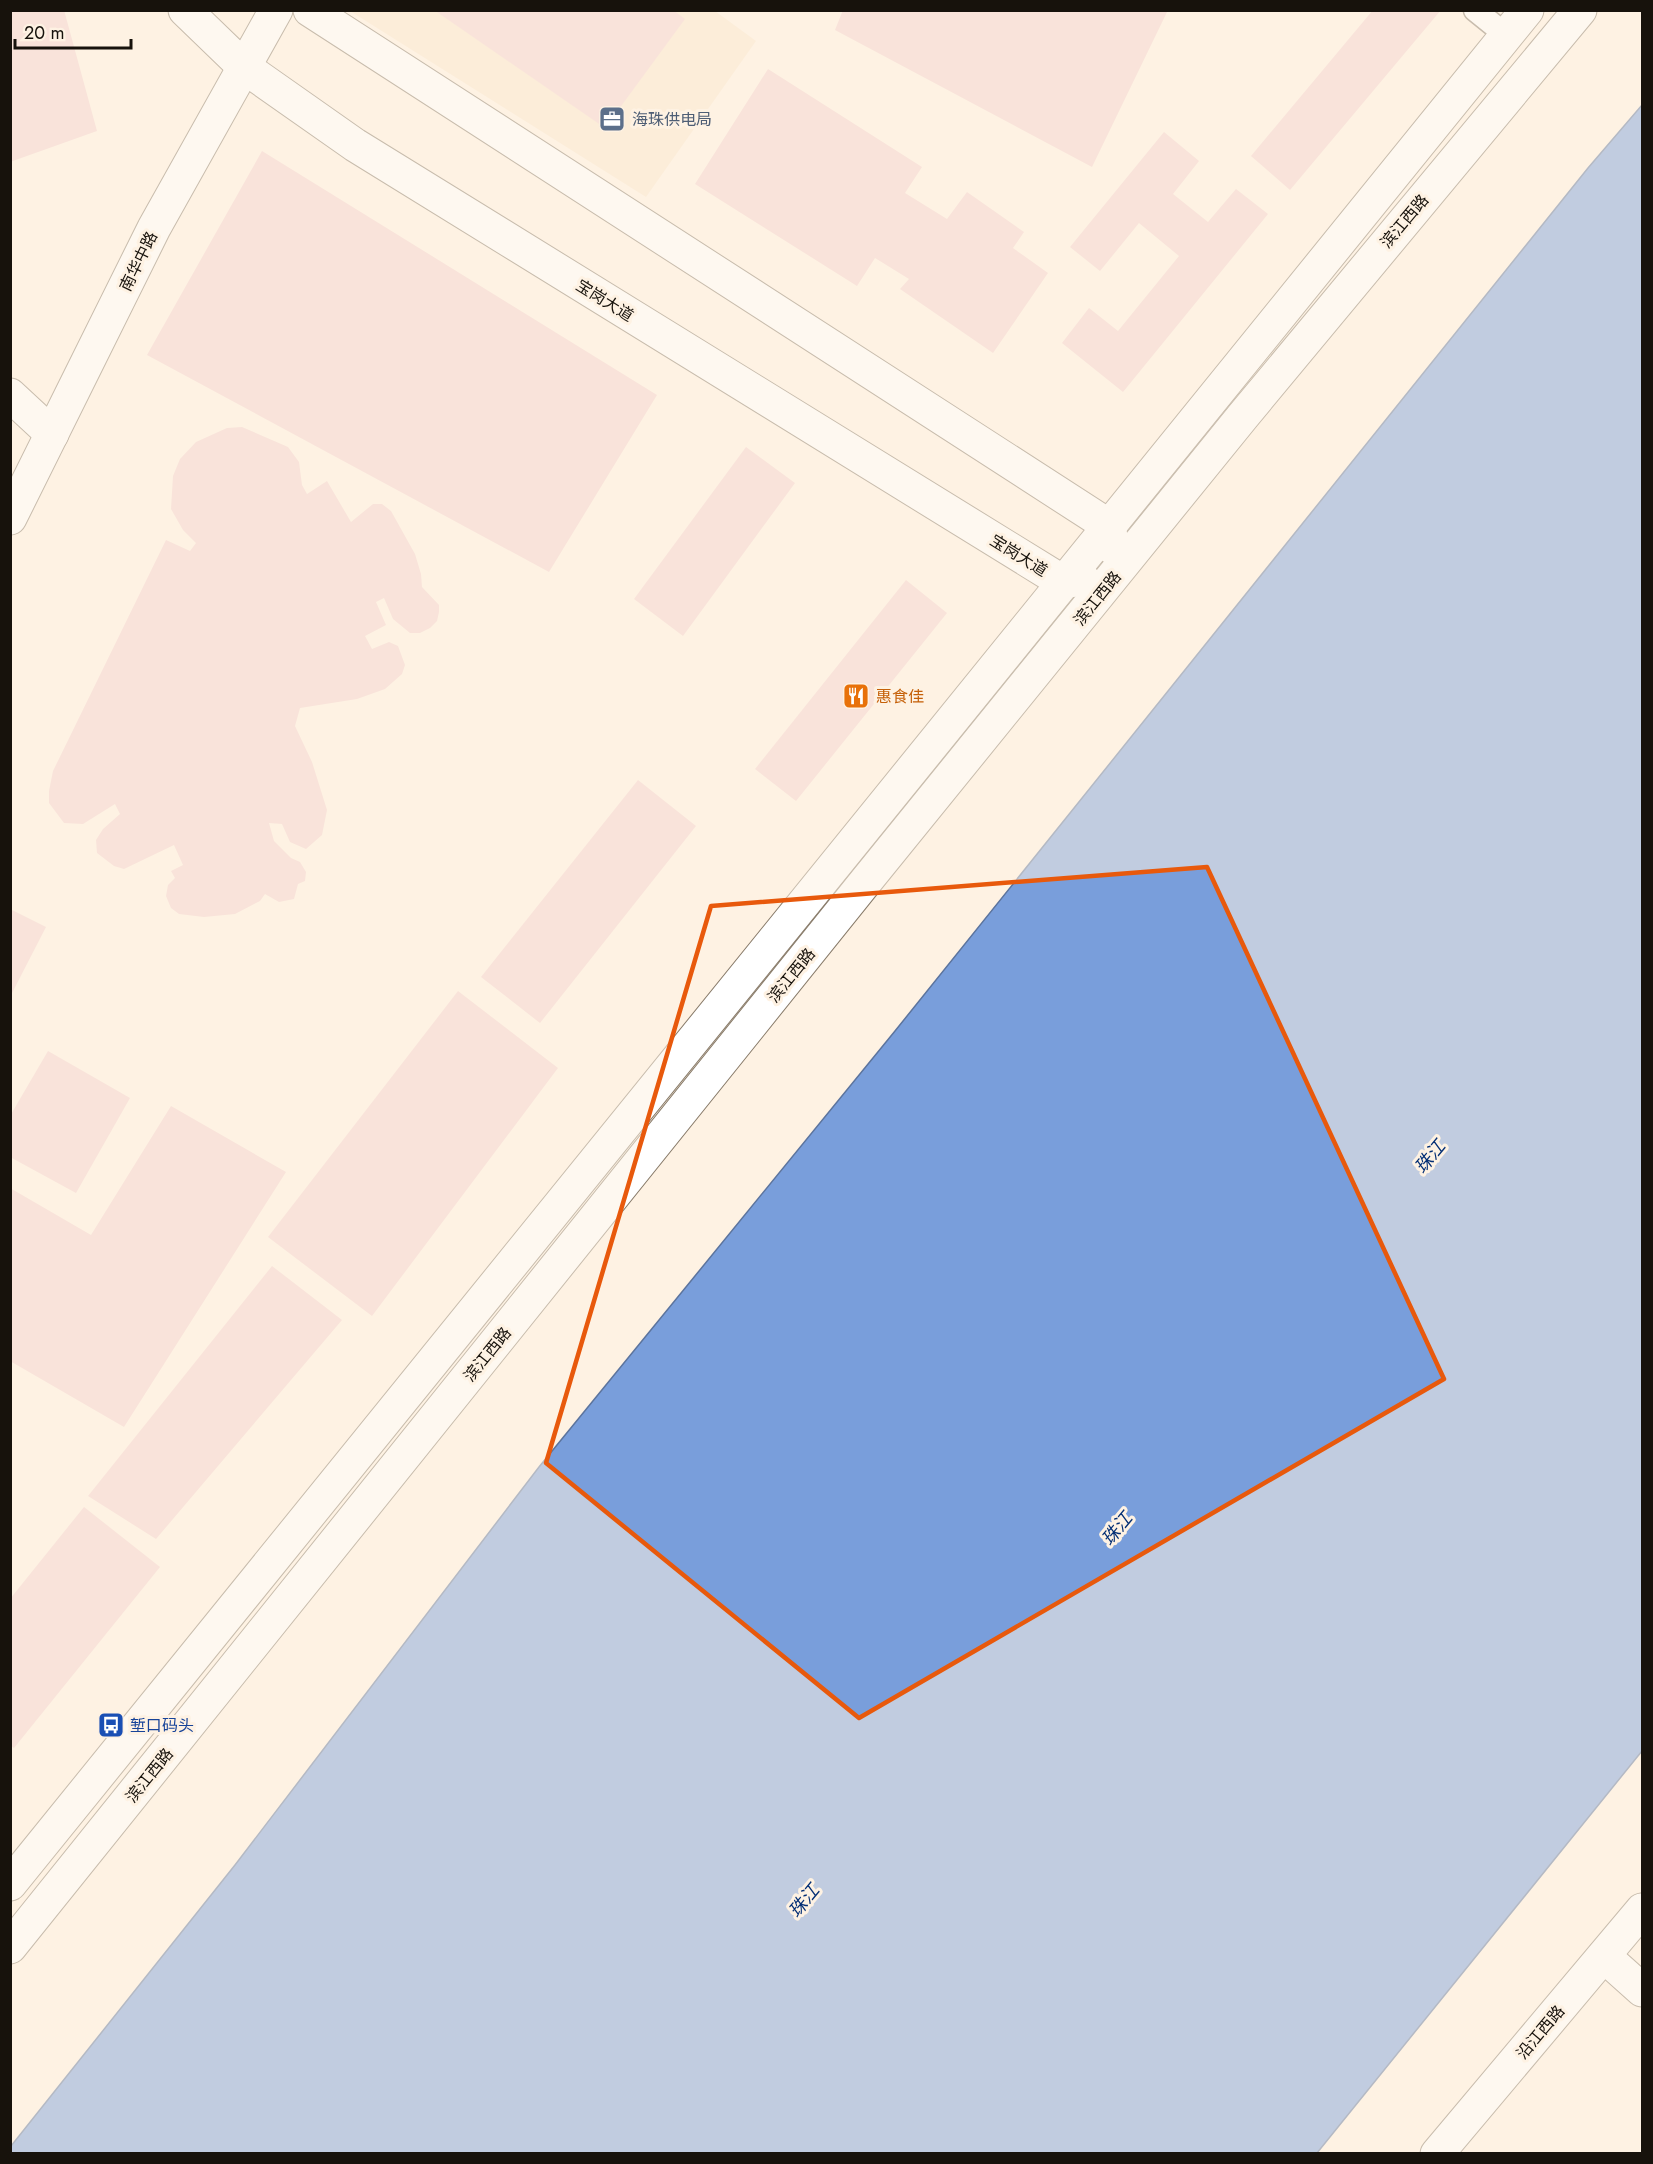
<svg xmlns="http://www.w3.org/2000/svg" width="1653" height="2164" viewBox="0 0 1653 2164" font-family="Jost,'Noto Sans SC',sans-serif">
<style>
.built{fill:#fae6cd}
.water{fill:#799edb;stroke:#5c749d;stroke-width:1.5}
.building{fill:#f4d1ce}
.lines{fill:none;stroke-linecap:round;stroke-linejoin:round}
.service-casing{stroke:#887b6a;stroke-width:25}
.tertiary-casing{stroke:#887b6a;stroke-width:35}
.secondary-casing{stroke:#887b6a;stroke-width:35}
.primary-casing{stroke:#887b6a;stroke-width:35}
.service{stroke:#fff;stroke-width:22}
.tertiary{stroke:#fff;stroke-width:33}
.secondary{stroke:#fff;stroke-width:33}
.primary{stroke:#fff;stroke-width:33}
.marked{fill:none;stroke:#e8590c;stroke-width:4.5;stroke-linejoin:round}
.labels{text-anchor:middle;stroke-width:6;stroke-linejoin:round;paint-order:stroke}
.service-label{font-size:16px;fill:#4e5e75;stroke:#fef2e3;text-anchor:start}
.street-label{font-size:16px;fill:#17120c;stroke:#fef2e3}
.food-label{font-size:16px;fill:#c56008;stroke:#fef2e3;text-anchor:start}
.transit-label{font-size:16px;fill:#164399;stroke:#fef2e3;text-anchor:start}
.water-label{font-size:18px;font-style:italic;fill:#042f75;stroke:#fef2e3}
</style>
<rect width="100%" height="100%" fill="#fef2e3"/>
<polygon class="built" points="350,11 715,11 756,41 646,197"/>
<polygon class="water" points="1642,105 1642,1751 1317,2153 11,2153 11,2146 235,1865 539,1467 895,1031 1588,168"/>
<g class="building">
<polygon points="10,10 64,10 97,131 10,162"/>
<polygon points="434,10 673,10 685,19 605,128"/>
<polygon points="843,10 1168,10 1092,167 835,30"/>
<polygon points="1373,10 1441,10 1290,190 1251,156"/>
<polygon points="768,69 922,167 905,193 947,219 967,192 1024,232 1013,248 1048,273 993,353 900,289 909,279 875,258 857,286 695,184"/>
<polygon points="1164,132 1199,161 1173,194 1208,222 1236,189 1268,214 1123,392 1062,343 1089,308 1118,331 1179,256 1139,223 1100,271 1070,247"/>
<polygon points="262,151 657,395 549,572 147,355"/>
<polygon points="242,427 288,447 299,462 302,485 307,494 327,481 351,522 373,504 382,504 391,511 415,554 421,574 422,587 439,605 439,612 437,621 430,628 420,633 410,633 393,619 384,598 376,602 386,625 365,636 372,649 389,642 398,646 405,665 402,674 385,689 357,699 300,708 295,726 312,762 327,810 322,835 306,849 290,842 282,824 269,823 274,841 291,858 300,862 306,872 305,881 298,884 294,899 279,902 265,894 260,901 235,914 204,917 179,914 171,908 166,896 168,885 175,878 171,871 183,865 174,845 124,869 114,866 97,853 96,840 103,829 120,814 115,804 83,824 64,823 49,803 49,791 53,771 166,540 190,551 196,543 183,530 171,509 173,476 180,459 196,442 227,428"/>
<polygon points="746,447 795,483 683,636 634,599"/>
<polygon points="906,580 947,613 796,801 755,769"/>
<polygon points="638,780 696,826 540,1023 481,977"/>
<polygon points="10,909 46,927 10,997"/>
<polygon points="458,991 558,1068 372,1316 268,1237"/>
<polygon points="48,1051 130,1098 76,1193 10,1157 10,1116"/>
<polygon points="171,1106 286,1172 124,1427 10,1361 10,1188 91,1235"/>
<polygon points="272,1266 342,1320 156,1539 88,1496"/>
<polygon points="84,1507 160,1567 14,1748 10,1745 10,1599"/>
</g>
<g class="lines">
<defs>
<polyline id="service" points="1475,10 1506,35"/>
<g id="tertiary">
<polyline points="10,395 52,434"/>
<polyline points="1604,1956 1642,1990"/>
</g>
<g id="secondary">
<polyline points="185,10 244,67 355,145 1063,582 1083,579"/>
<polyline points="310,10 1109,526 1113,548"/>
<polyline points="10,518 154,228 276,10"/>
<polyline points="10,1884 1527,10"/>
<polyline points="10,1947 862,886 1243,416 1580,10"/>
</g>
<polyline id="primary" points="1437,2154 1642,1910"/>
</defs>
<use href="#service" class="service-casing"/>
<use href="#tertiary" class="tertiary-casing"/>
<use href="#secondary" class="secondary-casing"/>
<use href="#primary" class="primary-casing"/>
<use href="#service" class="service"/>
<use href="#tertiary" class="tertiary"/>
<use href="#secondary" class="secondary"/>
<use href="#primary" class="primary"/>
</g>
<path d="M0 0H1653V2164H0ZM1207,867L1444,1379L859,1718L546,1463L711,906Z" fill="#fef2e3" fill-opacity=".55" fill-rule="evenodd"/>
<path class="marked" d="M1207,867L1444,1379L859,1718L546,1463L711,906Z"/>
<defs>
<symbol id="office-square" viewBox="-11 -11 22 22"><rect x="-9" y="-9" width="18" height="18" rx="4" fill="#5c6f8a" stroke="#fef2e3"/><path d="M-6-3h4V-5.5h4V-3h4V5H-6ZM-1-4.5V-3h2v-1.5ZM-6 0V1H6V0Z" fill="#fff"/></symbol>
<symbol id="restaurant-square" viewBox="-11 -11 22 22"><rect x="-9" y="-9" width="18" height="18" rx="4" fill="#e8710a" stroke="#fef2e3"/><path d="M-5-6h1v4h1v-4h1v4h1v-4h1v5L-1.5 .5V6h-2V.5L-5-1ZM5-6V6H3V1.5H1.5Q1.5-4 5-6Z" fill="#fff"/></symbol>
<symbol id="bus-square" viewBox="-11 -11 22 22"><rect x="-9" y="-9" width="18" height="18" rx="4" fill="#1a4fb4" stroke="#fef2e3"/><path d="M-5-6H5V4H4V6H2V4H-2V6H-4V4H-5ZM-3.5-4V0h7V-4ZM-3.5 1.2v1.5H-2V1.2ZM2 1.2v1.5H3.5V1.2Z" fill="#fff"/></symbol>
</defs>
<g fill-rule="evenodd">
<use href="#office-square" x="597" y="104" width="30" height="30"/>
<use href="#restaurant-square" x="841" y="681" width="30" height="30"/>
<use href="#bus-square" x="96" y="1710" width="30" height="30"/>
</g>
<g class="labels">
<g class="service-label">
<text x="632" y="125">海珠供电局</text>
</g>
<g class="street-label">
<text transform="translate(1404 221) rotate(-50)" y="6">滨江西路</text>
<text transform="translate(138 261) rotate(-64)" y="6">南华中路</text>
<text transform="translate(605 300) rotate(32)" y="6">宝岗大道</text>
<text transform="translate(1019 555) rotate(32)" y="6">宝岗大道</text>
<text transform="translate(1097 598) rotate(-51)" y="6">滨江西路</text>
<text transform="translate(791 975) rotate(-51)" y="6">滨江西路</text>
<text transform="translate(487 1354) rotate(-51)" y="6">滨江西路</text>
<text transform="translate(149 1775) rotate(-51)" y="6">滨江西路</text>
<text transform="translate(1540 2032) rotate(-50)" y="6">沿江西路</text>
</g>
<g class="food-label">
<text x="876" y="702">惠食佳</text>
</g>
<g class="transit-label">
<text x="130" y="1731">堑口码头</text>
</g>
<g class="water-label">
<text transform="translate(1430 1157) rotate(-50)" y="6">珠江</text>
<text transform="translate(1117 1529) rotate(-50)" y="6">珠江</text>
<text transform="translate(804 1901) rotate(-50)" y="6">珠江</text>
</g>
</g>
<rect width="1653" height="2164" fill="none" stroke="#17120c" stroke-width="24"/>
<path d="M15 39v9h116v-9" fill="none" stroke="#17120c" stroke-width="3"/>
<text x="24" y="39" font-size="18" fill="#17120c" stroke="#fef2e3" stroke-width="4.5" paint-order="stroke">20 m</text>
</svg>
